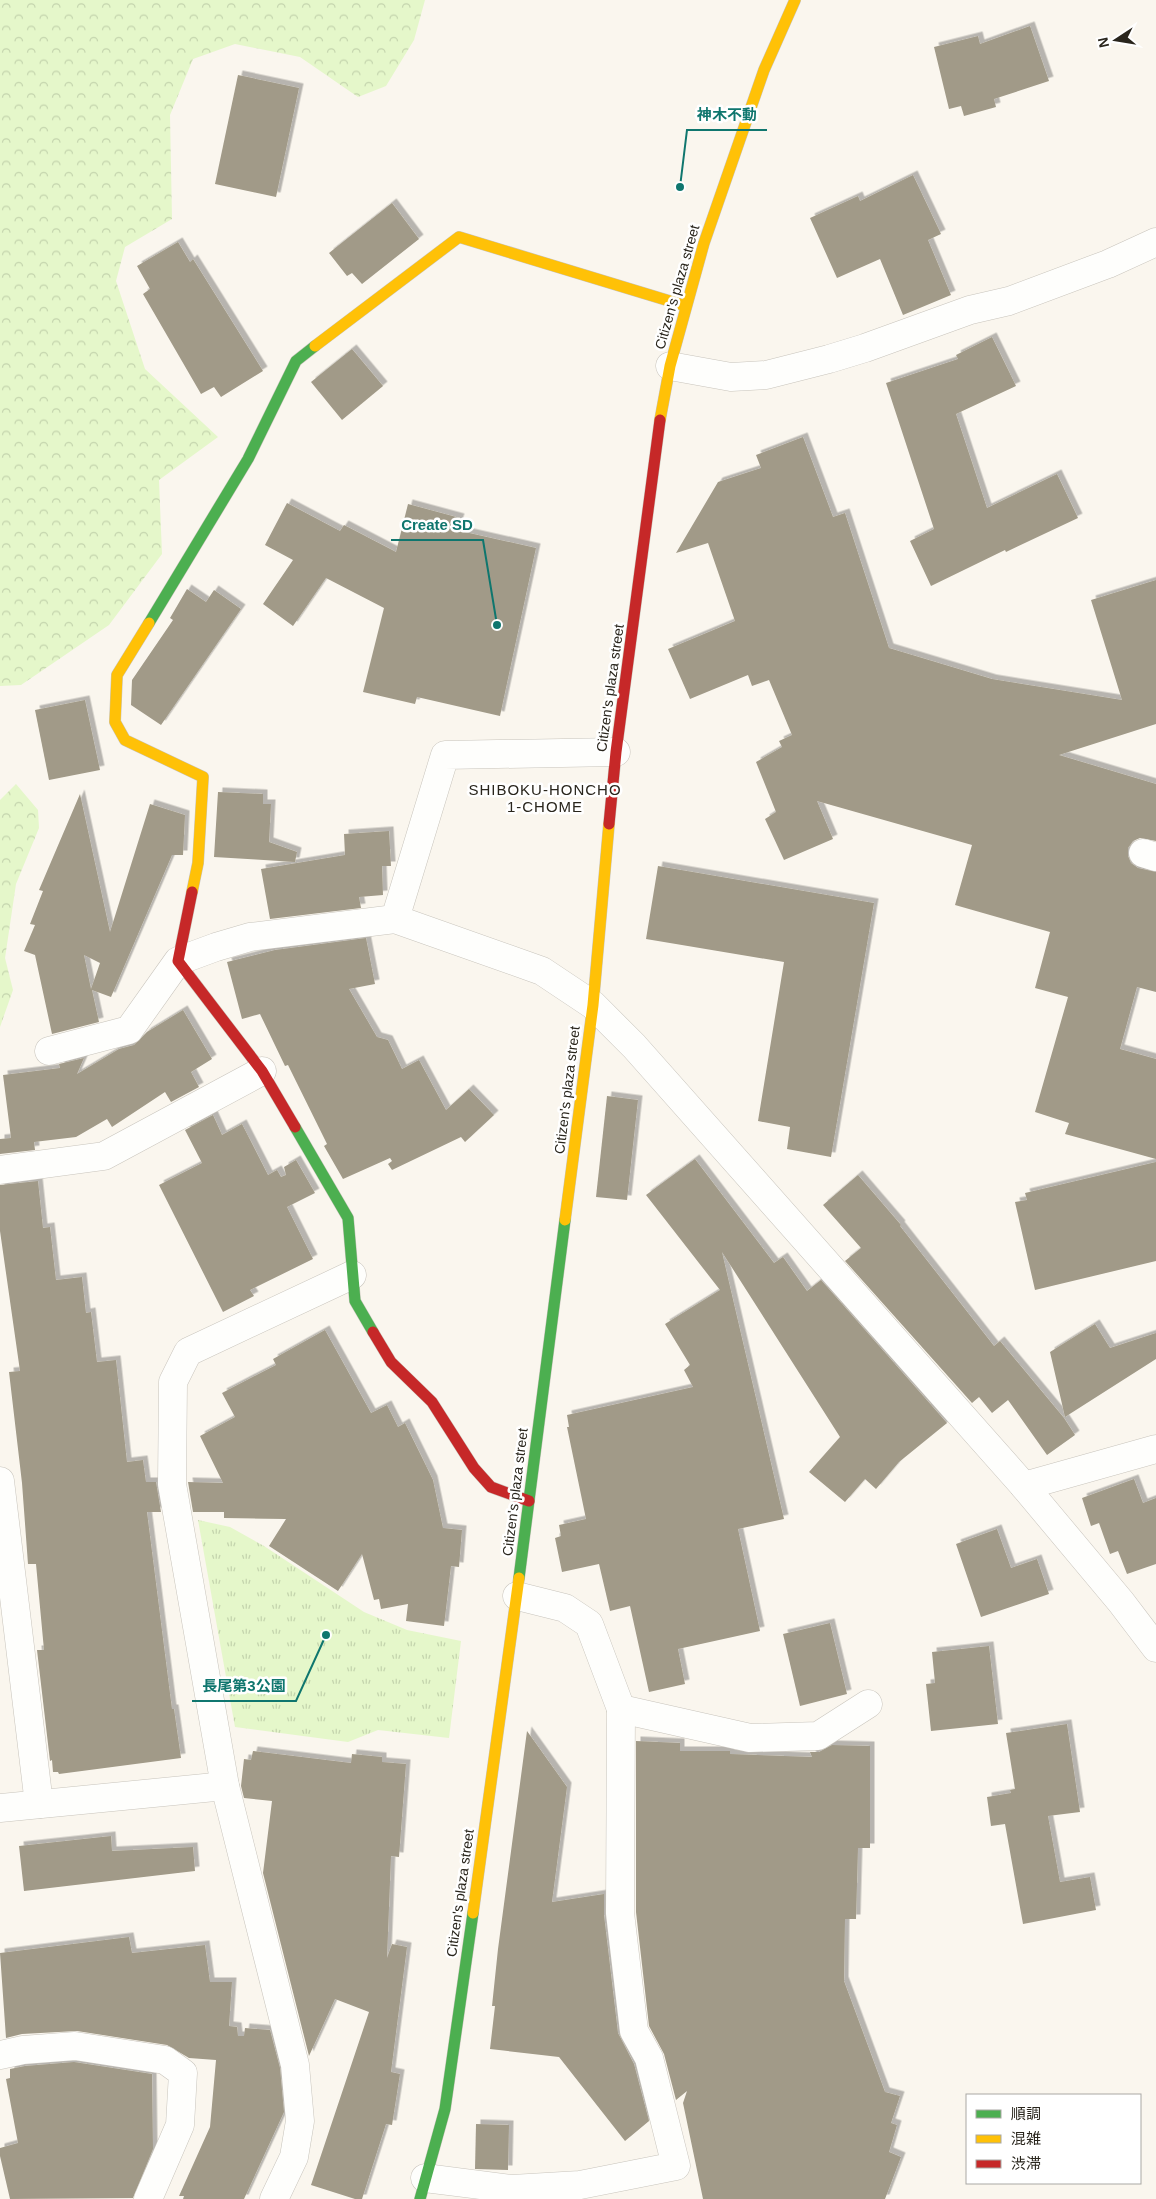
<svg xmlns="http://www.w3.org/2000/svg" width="1156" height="2199" viewBox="0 0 1156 2199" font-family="Helvetica,'Noto Sans JP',sans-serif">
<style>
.grass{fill:url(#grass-tufts)}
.forest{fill:url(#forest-crowns)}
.building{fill:#a19a88;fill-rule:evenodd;filter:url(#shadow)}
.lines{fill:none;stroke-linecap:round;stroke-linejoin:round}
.street-casing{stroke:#c8c4bc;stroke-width:29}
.fast-casing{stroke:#c8c4bc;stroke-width:12}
.slow-casing{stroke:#c8c4bc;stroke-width:12}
.jam-casing{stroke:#c8c4bc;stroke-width:12}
.street{stroke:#fefefc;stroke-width:28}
.fast{stroke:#4caf50;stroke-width:11}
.slow{stroke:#ffc107;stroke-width:11}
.jam{stroke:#c62828;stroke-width:11}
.labels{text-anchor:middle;stroke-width:5;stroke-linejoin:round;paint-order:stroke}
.street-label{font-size:14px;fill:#29251c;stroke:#fff}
.neighbourhood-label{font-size:15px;letter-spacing:1px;fill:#29251c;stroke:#fff}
.leader{fill:none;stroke:#0f766e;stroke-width:2}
.callout-dot{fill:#0f766e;stroke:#fff;stroke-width:2}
.callout-label{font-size:15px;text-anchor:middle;font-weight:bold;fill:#0f766e;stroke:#fff;stroke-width:5;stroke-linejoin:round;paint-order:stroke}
</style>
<defs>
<pattern id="grass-tufts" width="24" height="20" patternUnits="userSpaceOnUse" patternTransform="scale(1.25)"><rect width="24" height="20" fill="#e5f7ca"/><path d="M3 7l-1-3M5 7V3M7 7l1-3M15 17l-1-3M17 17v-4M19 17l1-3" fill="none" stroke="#c4d4ad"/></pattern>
<pattern id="forest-crowns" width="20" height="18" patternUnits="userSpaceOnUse" patternTransform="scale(1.25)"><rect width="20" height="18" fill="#e5f7ca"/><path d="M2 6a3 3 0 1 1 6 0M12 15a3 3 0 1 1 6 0" fill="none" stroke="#c4d4ad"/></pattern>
<filter id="shadow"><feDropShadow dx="4.5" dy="-4.5" stdDeviation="0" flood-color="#0004"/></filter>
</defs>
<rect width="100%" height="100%" fill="#faf6ee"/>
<polygon class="grass" points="198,1520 230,1527 264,1546 364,1612 407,1630 461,1641 449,1738 378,1730 348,1742 235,1727"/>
<g class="forest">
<polygon points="0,0 425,0 414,40 386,86 358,97 300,57 235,44 193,59 170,115 172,219 125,247 116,281 145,369 218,437 159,480 162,554 109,625 21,685 0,686"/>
<polygon points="16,784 38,810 39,828 16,884 5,958 13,990 0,1027 0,800"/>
</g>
<g class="building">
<polygon points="1030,26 1049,81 994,99 996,107 964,116 961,106 949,109 934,47 978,36 980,44"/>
<polygon points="238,75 299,88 276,197 215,184"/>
<polygon points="913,175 941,234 928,240 951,295 903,315 880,259 837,278 810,218 858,196 860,201"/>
<polygon points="392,203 419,239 362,284 352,273 347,276 329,253"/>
<polygon points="178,242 190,262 193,259 263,371 221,397 214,387 201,394 143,294 150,289 137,266"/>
<polygon points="992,337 1016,386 956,414 987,508 1057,474 1078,518 1006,552 1005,550 931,586 910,541 934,529 886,383 958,359 956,355"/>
<polygon points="352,349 383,386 342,420 311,382"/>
<polygon points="803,437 833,517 845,513 889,648 992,679 1122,700 1091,600 1156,580 1156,724 1059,755 1156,784 1156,841 1140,838 1133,841 1128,848 1128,856 1131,863 1138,868 1156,872 1156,992 1137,987 1120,1049 1156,1059 1156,1159 1065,1134 1069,1123 1035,1112 1068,997 1035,988 1050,932 955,905 972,845 817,801 833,839 784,860 765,819 776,812 756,762 782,747 779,741 792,735 769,680 752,686 748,675 690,699 668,649 735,621 708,543 676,553 718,482 761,468 756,455"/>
<polygon points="287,503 340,531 344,525 396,552 408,504 460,518 456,530 536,548 500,716 417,697 415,704 363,692 384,608 326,578 293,626 263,604 293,560 265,545"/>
<polygon points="187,589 206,602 214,590 241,609 161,725 131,705 132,680 173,620 170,618"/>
<polygon points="85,700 100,770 49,780 35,710"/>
<polygon points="218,792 263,794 263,804 271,804 269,842 297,852 295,862 214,857"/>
<path d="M80,794L110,932L150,804L185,815L183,855H172L111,997L92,990L99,1022L52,1034L35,955L24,951L35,925L30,924L43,891L39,890ZM84,955L100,963L91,989Z"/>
<polygon points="389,831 391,866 382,866 383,895 359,897 361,908 270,919 261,869 345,855 344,834"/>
<polygon points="658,866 874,903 831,1157 787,1149 790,1127 758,1121 784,962 646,939"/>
<polygon points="366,938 375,984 349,989 377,1037 388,1040 402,1069 419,1060 446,1110 469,1089 494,1115 465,1142 461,1137 392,1170 388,1164 392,1161 390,1158 343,1179 324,1146 327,1144 288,1065 285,1066 260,1014 242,1019 227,962 275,950"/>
<polygon points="183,1010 212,1059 191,1072 199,1087 171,1102 165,1092 112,1127 107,1119 76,1137 34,1142 35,1150 0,1154 0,1139 11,1138 3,1075 60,1068 59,1064 84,1058 77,1074 119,1049 134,1045 147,1032"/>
<polygon points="607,1096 638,1100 627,1200 596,1197"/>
<polygon points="213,1115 222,1135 242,1124 268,1175 277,1170 281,1177 286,1175 284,1167 296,1160 315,1193 287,1207 313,1259 250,1290 254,1296 223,1312 159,1185 202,1163 185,1130"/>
<polygon points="695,1159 774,1263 783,1257 807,1291 821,1280 947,1423 899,1462 876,1489 865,1479 845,1502 809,1472 840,1437 722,1252 784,1519 738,1529 760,1631 678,1649 685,1684 649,1692 630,1606 610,1611 599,1564 562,1572 555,1538 561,1536 559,1525 586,1519 567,1427 569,1427 567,1415 693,1387 684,1370 690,1365 665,1324 720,1290 646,1195"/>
<polygon points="1156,1162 1156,1261 1035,1290 1015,1202 1027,1200 1025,1193"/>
<polygon points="858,1175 901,1225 900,1226 994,1346 1000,1341 1064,1418 1075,1435 1047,1455 1008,1400 992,1413 979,1397 972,1403 845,1261 861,1248 823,1205"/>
<polygon points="38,1181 43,1228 50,1227 56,1280 82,1277 86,1313 91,1312 97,1362 116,1360 127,1462 143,1460 146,1482 156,1482 161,1512 147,1512 172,1709 174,1709 181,1758 59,1774 58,1772 53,1772 52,1760 50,1761 37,1650 44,1650 36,1564 28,1564 22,1483 9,1372 20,1371 0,1231 0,1185"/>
<polygon points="1095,1324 1110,1348 1156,1333 1156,1359 1065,1417 1050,1352"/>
<polygon points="325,1330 371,1413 387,1405 398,1427 405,1423 433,1480 443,1528 462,1530 459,1567 451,1566 444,1626 406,1621 408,1604 381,1609 379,1599 374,1600 362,1554 338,1591 269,1546 286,1519 224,1518 224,1512 193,1512 188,1482 223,1483 200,1436 235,1417 222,1393 276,1365 273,1359"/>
<polygon points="1134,1479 1143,1503 1156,1498 1156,1564 1127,1574 1118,1551 1110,1554 1099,1523 1091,1526 1082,1498"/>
<polygon points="997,1529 1011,1568 1037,1559 1049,1594 981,1617 956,1544"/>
<polygon points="830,1623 847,1694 800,1706 783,1634"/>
<polygon points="989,1646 998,1724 931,1731 926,1684 935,1683 932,1652"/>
<polygon points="1067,1724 1080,1812 1048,1816 1060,1882 1090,1877 1096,1910 1023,1924 1005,1824 991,1826 987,1797 1011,1793 1010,1790 1015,1789 1006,1733"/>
<polygon points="527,1731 567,1787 552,1902 604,1894 604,1915 618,2033 634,2064 649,2121 625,2141 559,2057 490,2049 495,2006 492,2006 498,1949"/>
<polygon points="636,1741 680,1743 680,1751 730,1751 730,1754 812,1757 810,1752 819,1752 832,1745 870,1746 870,1848 858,1848 856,1919 845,1919 844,1981 885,2092 900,2096 891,2123 897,2125 889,2152 901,2157 885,2199 703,2199 683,2103 687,2091 676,2100 664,2054 649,2026 636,1912"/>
<polygon points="253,1751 351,1763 352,1754 382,1757 382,1762 406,1764 399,1857 391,1856 387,1958 392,1944 407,1947 391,2072 400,2074 392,2125 386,2124 362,2199 355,2199 311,2185 369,2012 335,1999 309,2056 263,1873 272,1801 244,1798 241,1786 244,1759 251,1760"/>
<polygon points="111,1836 112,1851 193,1847 195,1871 24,1891 19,1846"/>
<polygon points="129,1937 132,1953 205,1945 210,1982 232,1982 229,2026 237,2027 238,2036 244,2036 245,2028 270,2030 280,2068 284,2112 244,2199 183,2199 184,2196 179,2196 210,2127 216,2060 189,2058 167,2045 77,2031 22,2034 6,2038 0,1953"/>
<polygon points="74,2062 152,2074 153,2149 133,2198 10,2199 0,2156 0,2148 18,2143 6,2079 10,2078 10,2069 25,2066"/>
<polygon points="476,2124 509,2125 508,2170 475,2169"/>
</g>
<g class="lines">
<defs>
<g id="street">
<polyline points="670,366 731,377 766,375 829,359 865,348 970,310 1009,301 1108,264 1156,242"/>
<polyline points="1143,853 1156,857"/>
<polyline points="395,919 445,755 616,752"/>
<polyline points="49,1051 129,1030 178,961 216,947 250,937 395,919 542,971 593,1005 634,1046 1024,1486 1121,1602 1156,1648"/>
<polyline points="0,1170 104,1156 262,1071"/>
<polyline points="0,1481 39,1804"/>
<polyline points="1024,1486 1156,1449"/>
<polyline points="517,1596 565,1608 589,1624 621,1709 750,1738 818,1736 868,1704"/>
<polyline points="0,1808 225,1786"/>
<polyline points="0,2055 23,2050 75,2046 165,2060 183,2073 180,2125 148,2199"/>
<polyline points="425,2178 512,2189 580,2185 676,2166 649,2058 634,2031 620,1913 621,1709"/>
<polyline points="274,2199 294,2157 300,2121 295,2065 225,1786 172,1484 173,1382 188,1352 352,1275"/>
</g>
<g id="fast">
<polyline points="149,623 248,459 296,361 315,346"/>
<polyline points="295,1127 348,1218 355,1301 373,1332"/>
<polyline points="519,1578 565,1220"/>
<polyline points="420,2199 445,2109 473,1913"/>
</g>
<g id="slow">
<polyline points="315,346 459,237 686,306"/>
<polyline points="660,420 670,366 704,243 764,70 795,0"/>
<polyline points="149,623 117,675 115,722 125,740 203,777 198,863 192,892"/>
<polyline points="565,1220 593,1005 609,824"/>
<polyline points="473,1913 519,1578"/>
</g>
<g id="jam">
<polyline points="609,824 616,752 660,420"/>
<polyline points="192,892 178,961 262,1071 295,1127"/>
<polyline points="373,1332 391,1362 432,1402 474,1468 491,1487 529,1501"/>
</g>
</defs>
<use href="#street" class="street-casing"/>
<use href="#fast" class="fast-casing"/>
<use href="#slow" class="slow-casing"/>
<use href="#jam" class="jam-casing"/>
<use href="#street" class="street"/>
<use href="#fast" class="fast"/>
<use href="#slow" class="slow"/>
<use href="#jam" class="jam"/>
</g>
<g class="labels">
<g class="street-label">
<text transform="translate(677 287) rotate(-74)" y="5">Citizen's plaza street</text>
<text transform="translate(610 688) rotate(-82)" y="5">Citizen's plaza street</text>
<text transform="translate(567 1090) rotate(-83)" y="5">Citizen's plaza street</text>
<text transform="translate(515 1492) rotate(-83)" y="5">Citizen's plaza street</text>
<text transform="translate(460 1893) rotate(-82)" y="5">Citizen's plaza street</text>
</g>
<g class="neighbourhood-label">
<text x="545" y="795">SHIBOKU-HONCHO<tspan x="545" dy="17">1-CHOME</tspan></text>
</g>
</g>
<path class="leader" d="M680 187L687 130H767M497 625L483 540H391M326 1635L296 1701H192"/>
<g class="callout-dot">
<circle cx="680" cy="187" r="5"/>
<circle cx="497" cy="625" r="5"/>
<circle cx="326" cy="1635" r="5"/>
</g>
<g class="callout-label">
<text x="727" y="120">神木不動</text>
<text x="437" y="530">Create SD</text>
<text x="244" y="1691">長尾第3公園</text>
</g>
<rect x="966" y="2094" width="175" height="90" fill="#ffffff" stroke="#a9a8a4"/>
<rect x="976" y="2110" width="25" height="8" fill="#4caf50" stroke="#a9a8a4"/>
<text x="1011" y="2119" font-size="15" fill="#29251c">順調</text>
<rect x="976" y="2135" width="25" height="8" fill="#ffc107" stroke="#a9a8a4"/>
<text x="1011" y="2144" font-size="15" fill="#29251c">混雑</text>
<rect x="976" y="2160" width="25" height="8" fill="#c62828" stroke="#a9a8a4"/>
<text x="1011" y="2169" font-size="15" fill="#29251c">渋滞</text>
<g transform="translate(1116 40) rotate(258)" stroke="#ffffff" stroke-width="4" paint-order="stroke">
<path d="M0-4L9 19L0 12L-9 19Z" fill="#29251c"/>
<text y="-8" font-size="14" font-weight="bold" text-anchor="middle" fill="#29251c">N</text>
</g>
</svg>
